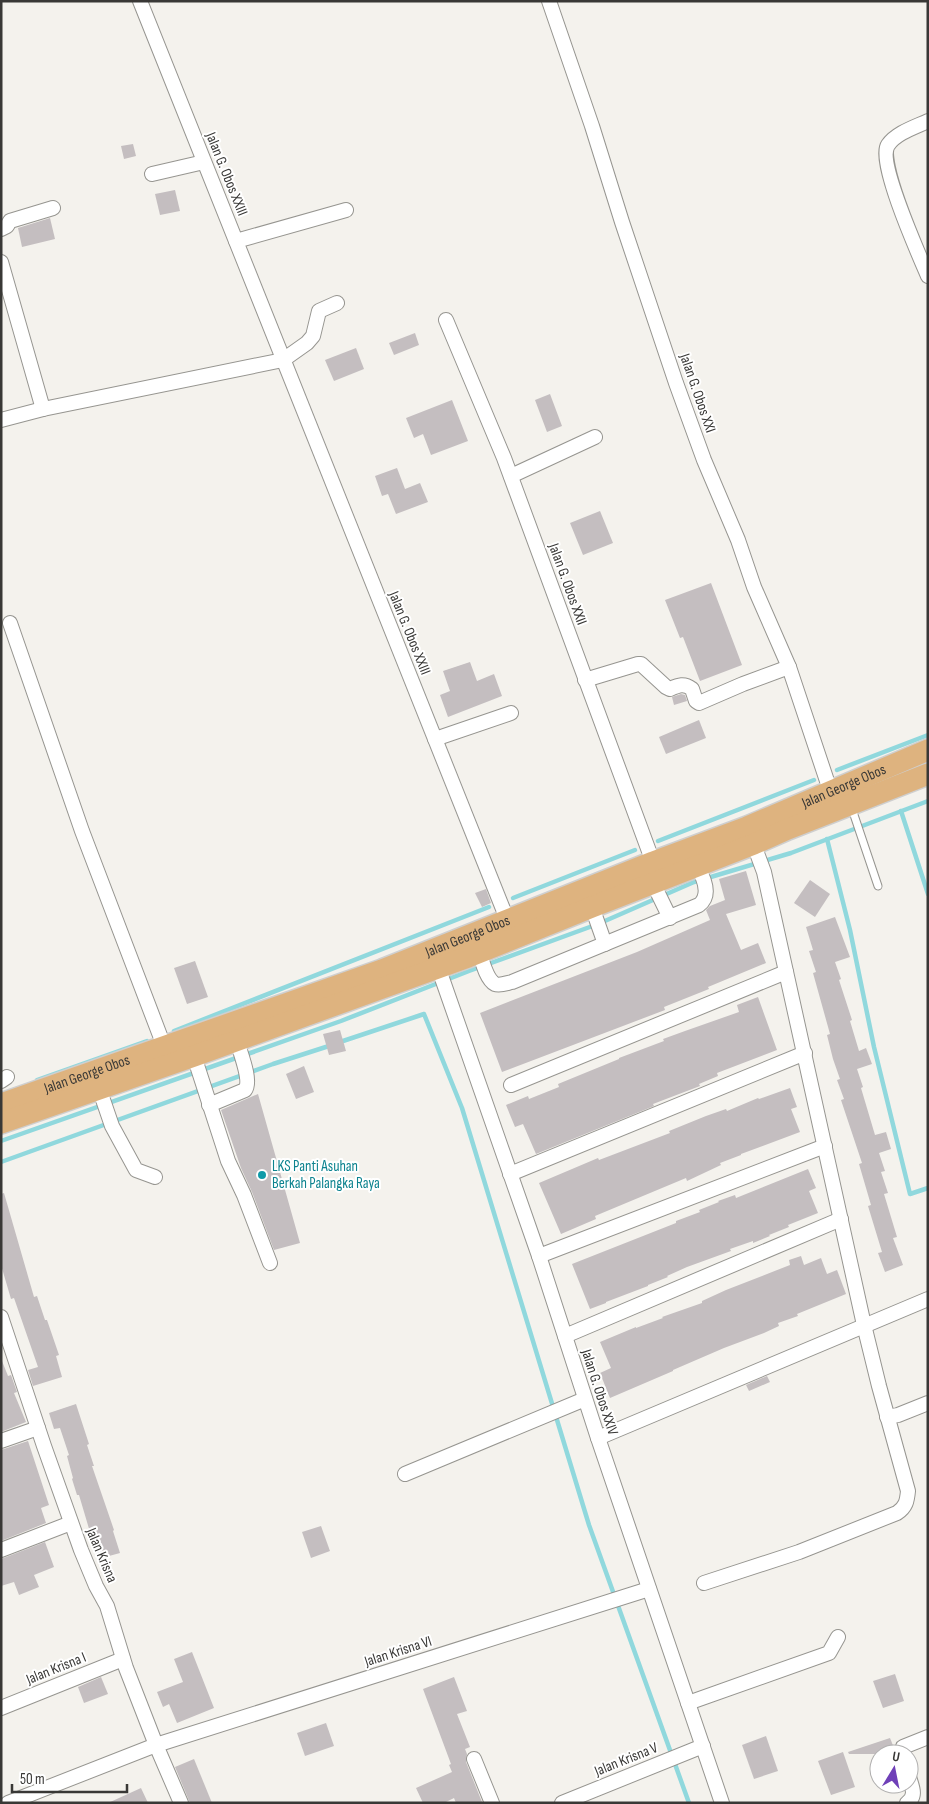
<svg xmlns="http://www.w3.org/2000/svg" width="929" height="1804" viewBox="0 0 929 1804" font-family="'Sofia Sans Condensed',sans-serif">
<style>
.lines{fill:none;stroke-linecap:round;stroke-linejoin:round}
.stream{stroke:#90d8dd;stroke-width:4.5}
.building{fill:#c4bec0}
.service-casing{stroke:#969590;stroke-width:9}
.minor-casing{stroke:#969590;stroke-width:16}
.primary-casing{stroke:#cfcfcf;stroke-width:24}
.service{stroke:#fff;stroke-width:7}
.minor{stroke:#fff;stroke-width:14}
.primary{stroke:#deb37f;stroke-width:21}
.culture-dot{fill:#0f9aa8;stroke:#fff;stroke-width:2}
.labels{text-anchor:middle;stroke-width:4;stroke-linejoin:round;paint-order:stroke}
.street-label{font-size:15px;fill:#393836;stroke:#fff}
.culture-label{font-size:15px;fill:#0d838f;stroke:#fff;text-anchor:start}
</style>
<rect width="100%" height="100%" fill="#f4f2ed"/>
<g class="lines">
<g class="stream">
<polyline points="837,770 928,735"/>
<polyline points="901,811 928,894"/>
<polyline points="827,839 850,930 874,1047 910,1194 928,1188"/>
<polyline points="658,841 814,780"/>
<polyline points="513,898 635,850"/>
<polyline points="174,1031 489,907"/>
<polyline points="340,1042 424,1014 462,1108 589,1525 689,1803"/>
<polyline points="37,1080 147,1041"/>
<polyline points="1,1141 341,1021 469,971 598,924 694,882 791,853 928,801"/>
<polyline points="1,1162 273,1064 332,1045"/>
</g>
</g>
<g class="building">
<polygon points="133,144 136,156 124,159 121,146"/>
<polygon points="175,190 180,211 160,215 155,194"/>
<polygon points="50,218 55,239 22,247 18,228"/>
<polygon points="415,333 419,345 394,355 389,343"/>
<polygon points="356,348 364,369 334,381 325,360"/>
<polygon points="550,394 562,426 547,432 535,400"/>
<polygon points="452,400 468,441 431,455 423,434 414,438 406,418"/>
<polygon points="397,468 405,489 420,483 428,502 396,514 388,494 382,496 375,476"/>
<polygon points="600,511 613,543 583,555 570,523"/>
<polygon points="711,583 742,665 700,681 683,637 680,638 665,600"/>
<polygon points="470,662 477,681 494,674 502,696 448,717 440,695 450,691 443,671"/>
<polygon points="681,694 685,695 687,701 674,705 672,697"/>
<polygon points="699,720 706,738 666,754 659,737"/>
<polygon points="746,871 756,905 726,914 741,950 758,943 766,963 708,987 709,989 664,1007 665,1010 502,1072 480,1013 637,952 710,920 706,910 710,906 725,900 719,879"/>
<polygon points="810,880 830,894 815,917 794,903"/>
<polygon points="486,889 491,903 482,907 475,893"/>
<polygon points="835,917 850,957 835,962 841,979 839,980 852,1020 850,1021 859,1051 866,1048 872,1064 857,1069 863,1087 861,1088 875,1135 886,1132 891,1149 879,1153 885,1171 881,1172 888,1193 884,1194 897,1237 893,1238 903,1265 885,1272 878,1253 882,1252 868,1206 871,1205 859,1164 862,1163 841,1100 844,1099 837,1080 840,1079 833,1059 827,1035 830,1034 813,973 816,972 809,951 813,950 806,927"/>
<polygon points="195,961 208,997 187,1004 174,968"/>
<polygon points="758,997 777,1050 717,1073 718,1076 699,1084 700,1086 653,1104 654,1106 536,1154 523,1124 515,1127 506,1105 528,1096 529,1099 559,1087 558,1084 619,1059 619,1058 664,1041 663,1039 685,1031 739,1012 737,1005"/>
<polygon points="340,1030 346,1051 329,1055 323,1034"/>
<polygon points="304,1066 314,1092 296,1099 286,1074"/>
<polygon points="790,1088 797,1107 791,1109 800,1132 741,1154 741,1155 720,1163 721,1165 687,1181 686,1178 595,1216 596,1219 561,1234 539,1183 598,1158 599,1160 670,1133 669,1131 706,1116 726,1109 727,1111 758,1098 759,1099"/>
<polygon points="258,1094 300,1243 274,1250 252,1192 241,1168 221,1110"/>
<polygon points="808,1169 816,1188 809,1191 818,1213 788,1225 789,1227 769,1235 770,1236 753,1243 753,1241 730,1249 731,1251 687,1267 667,1276 668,1277 648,1285 648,1286 606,1302 606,1303 590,1309 572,1264 676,1223 676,1221 700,1212 699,1210 719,1202 718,1201 735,1195 736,1198"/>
<polygon points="4,1193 34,1297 37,1296 45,1320 47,1320 59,1355 56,1356 62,1377 33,1386 28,1370 38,1367 14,1298 11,1299 1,1265 1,1194"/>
<polygon points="801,1256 804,1265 821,1258 827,1274 837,1270 846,1294 797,1314 798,1316 778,1323 779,1326 764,1333 724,1348 673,1370 673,1371 610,1398 600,1373 611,1368 600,1342 636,1327 636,1328 663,1318 662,1317 702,1303 702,1301 726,1290 790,1265 789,1260"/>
<polygon points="2,1361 8,1376 11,1375 17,1392 14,1393 26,1422 1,1432"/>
<polygon points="767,1376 770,1382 749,1391 746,1385"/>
<polygon points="76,1404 89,1444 87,1445 94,1466 92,1466 114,1530 113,1531 120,1553 98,1559 79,1495 77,1495 72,1479 73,1478 67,1456 69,1455 60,1428 54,1429 49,1413"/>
<polygon points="28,1441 49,1505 41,1508 46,1523 1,1541 1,1450"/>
<polygon points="321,1526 330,1551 311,1558 302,1532"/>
<polygon points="45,1542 54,1567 34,1575 39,1587 19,1595 14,1582 1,1586 1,1559"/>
<polygon points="192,1652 214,1708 177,1723 169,1704 163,1707 157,1692 183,1682 174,1659"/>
<polygon points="895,1674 904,1701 883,1708 873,1681"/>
<polygon points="101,1677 108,1694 84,1703 78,1687"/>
<polygon points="454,1677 467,1711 457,1714 470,1747 465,1749 467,1754 466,1762 482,1802 456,1803 454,1798 444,1803 423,1803 416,1788 452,1772 449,1765 451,1764 423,1689"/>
<polygon points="326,1723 334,1746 305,1756 297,1733"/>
<polygon points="766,1736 778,1771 754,1779 742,1745"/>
<polygon points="890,1738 894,1748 892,1754 849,1754 848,1752"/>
<polygon points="843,1752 855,1787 831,1795 818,1761"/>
<polygon points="194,1759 212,1803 190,1803 175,1767"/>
<polygon points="141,1788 148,1803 108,1803"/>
</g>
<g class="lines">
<defs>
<polyline id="service" points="851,806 878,886"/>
<g id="minor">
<polyline points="140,1 507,919"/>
<polyline points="549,1 592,126 622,222 676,383 704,460 738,540 754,587 789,667 830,790"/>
<path d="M928,121C915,127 896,133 888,145C877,161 919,255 928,276"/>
<polyline points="152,174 204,162"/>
<polyline points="1,229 7,226 10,221 53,208"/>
<polyline points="236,241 346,210"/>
<polyline points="1,262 43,409"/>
<polyline points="446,320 504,458 653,862"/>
<polyline points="1,420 43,409 283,360 307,343 313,336 319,311 337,303"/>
<polyline points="511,476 595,437"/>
<polyline points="10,623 82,831 164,1046"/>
<path d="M585,680L638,664H641L666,687L670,689C679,685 684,683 692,689L696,701L699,703L743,684L789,667"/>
<polyline points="435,739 511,713"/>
<polyline points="653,883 670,918"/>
<polyline points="592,907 605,944"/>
<path d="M479,951C482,960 486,979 495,984C500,986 507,983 512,982L699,905C712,895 704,878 697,866"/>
<polyline points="436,961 539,1256 598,1438 722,1803"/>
<polyline points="194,1056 228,1161 244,1195 270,1263"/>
<polyline points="1,1081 7,1077"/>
<polyline points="511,1085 786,972"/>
<polyline points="99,1088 112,1126 136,1170 155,1177"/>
<path d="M209,1105L245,1090C252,1081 240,1052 237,1041"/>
<polyline points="510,1174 805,1053"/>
<polyline points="539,1256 825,1146"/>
<polyline points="1,1317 44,1446 81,1550 96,1586 107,1606 126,1668 156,1745 181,1803"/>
<polyline points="565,1336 841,1219"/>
<polyline points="887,1417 898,1415 928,1403"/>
<polyline points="598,1438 928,1299"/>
<polyline points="1,1441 38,1428"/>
<polyline points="405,1474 585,1399"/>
<polyline points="1,1550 71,1523"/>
<path d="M704,1583L799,1552L897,1513C906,1507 907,1501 908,1491L879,1386L864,1325L764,872L751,837"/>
<polyline points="688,1703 829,1653 838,1637"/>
<polyline points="1,1708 123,1659"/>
<polyline points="901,1754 903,1747 928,1737"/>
<polyline points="474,1759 492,1803"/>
<polyline points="8,1803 156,1745 649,1589"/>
<polyline points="562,1803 703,1746"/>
<path d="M907,1803C917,1796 912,1787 909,1777"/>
</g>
<g id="primary">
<path id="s1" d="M1,1104L382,970L653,862L747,827L928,750"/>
<polyline points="1,1123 194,1056 468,957 592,907 754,844 788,829 928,774"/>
</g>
</defs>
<use href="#service" class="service-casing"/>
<use href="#minor" class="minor-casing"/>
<use href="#primary" class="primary-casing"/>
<use href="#service" class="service"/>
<use href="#minor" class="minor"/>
<use href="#primary" class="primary"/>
</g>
<circle class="culture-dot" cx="262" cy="1175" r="5"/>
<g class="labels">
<g class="street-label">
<text transform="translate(227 174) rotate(68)" y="5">Jalan G. Obos XXIII</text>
<text transform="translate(698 393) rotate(71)" y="5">Jalan G. Obos XXI</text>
<text transform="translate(568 584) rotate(70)" y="5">Jalan G. Obos XXII</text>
<text transform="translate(410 633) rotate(68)" y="5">Jalan G. Obos XXIII</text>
<text dy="5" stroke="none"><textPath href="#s1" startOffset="901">Jalan George Obos</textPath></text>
<text dy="5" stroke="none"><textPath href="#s1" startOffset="496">Jalan George Obos</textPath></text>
<text dy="5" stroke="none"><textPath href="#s1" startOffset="91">Jalan George Obos</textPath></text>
<text transform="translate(600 1392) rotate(72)" y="5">Jalan G. Obos XXIV</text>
<text transform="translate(102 1555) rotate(67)" y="5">Jalan Krisna</text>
<text transform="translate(398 1651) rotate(-18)" y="5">Jalan Krisna VI</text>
<text transform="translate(56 1668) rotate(-22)" y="5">Jalan Krisna I</text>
<text transform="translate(626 1759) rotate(-22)" y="5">Jalan Krisna V</text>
</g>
<g class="culture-label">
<text x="272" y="1171">LKS Panti Asuhan<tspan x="272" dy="17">Berkah Palangka Raya</tspan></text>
</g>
</g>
<rect width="929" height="1804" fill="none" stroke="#393836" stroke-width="5"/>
<g transform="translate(894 1769) rotate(10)"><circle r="24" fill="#ffffff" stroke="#b0afaf"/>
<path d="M0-4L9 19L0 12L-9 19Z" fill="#6f40b8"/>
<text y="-8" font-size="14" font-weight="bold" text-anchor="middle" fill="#393836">U</text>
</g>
<path d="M12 1784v8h115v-8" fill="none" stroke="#393836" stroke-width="2.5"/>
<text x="20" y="1784" font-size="15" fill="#393836" stroke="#ffffff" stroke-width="4" paint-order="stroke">50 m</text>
</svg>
